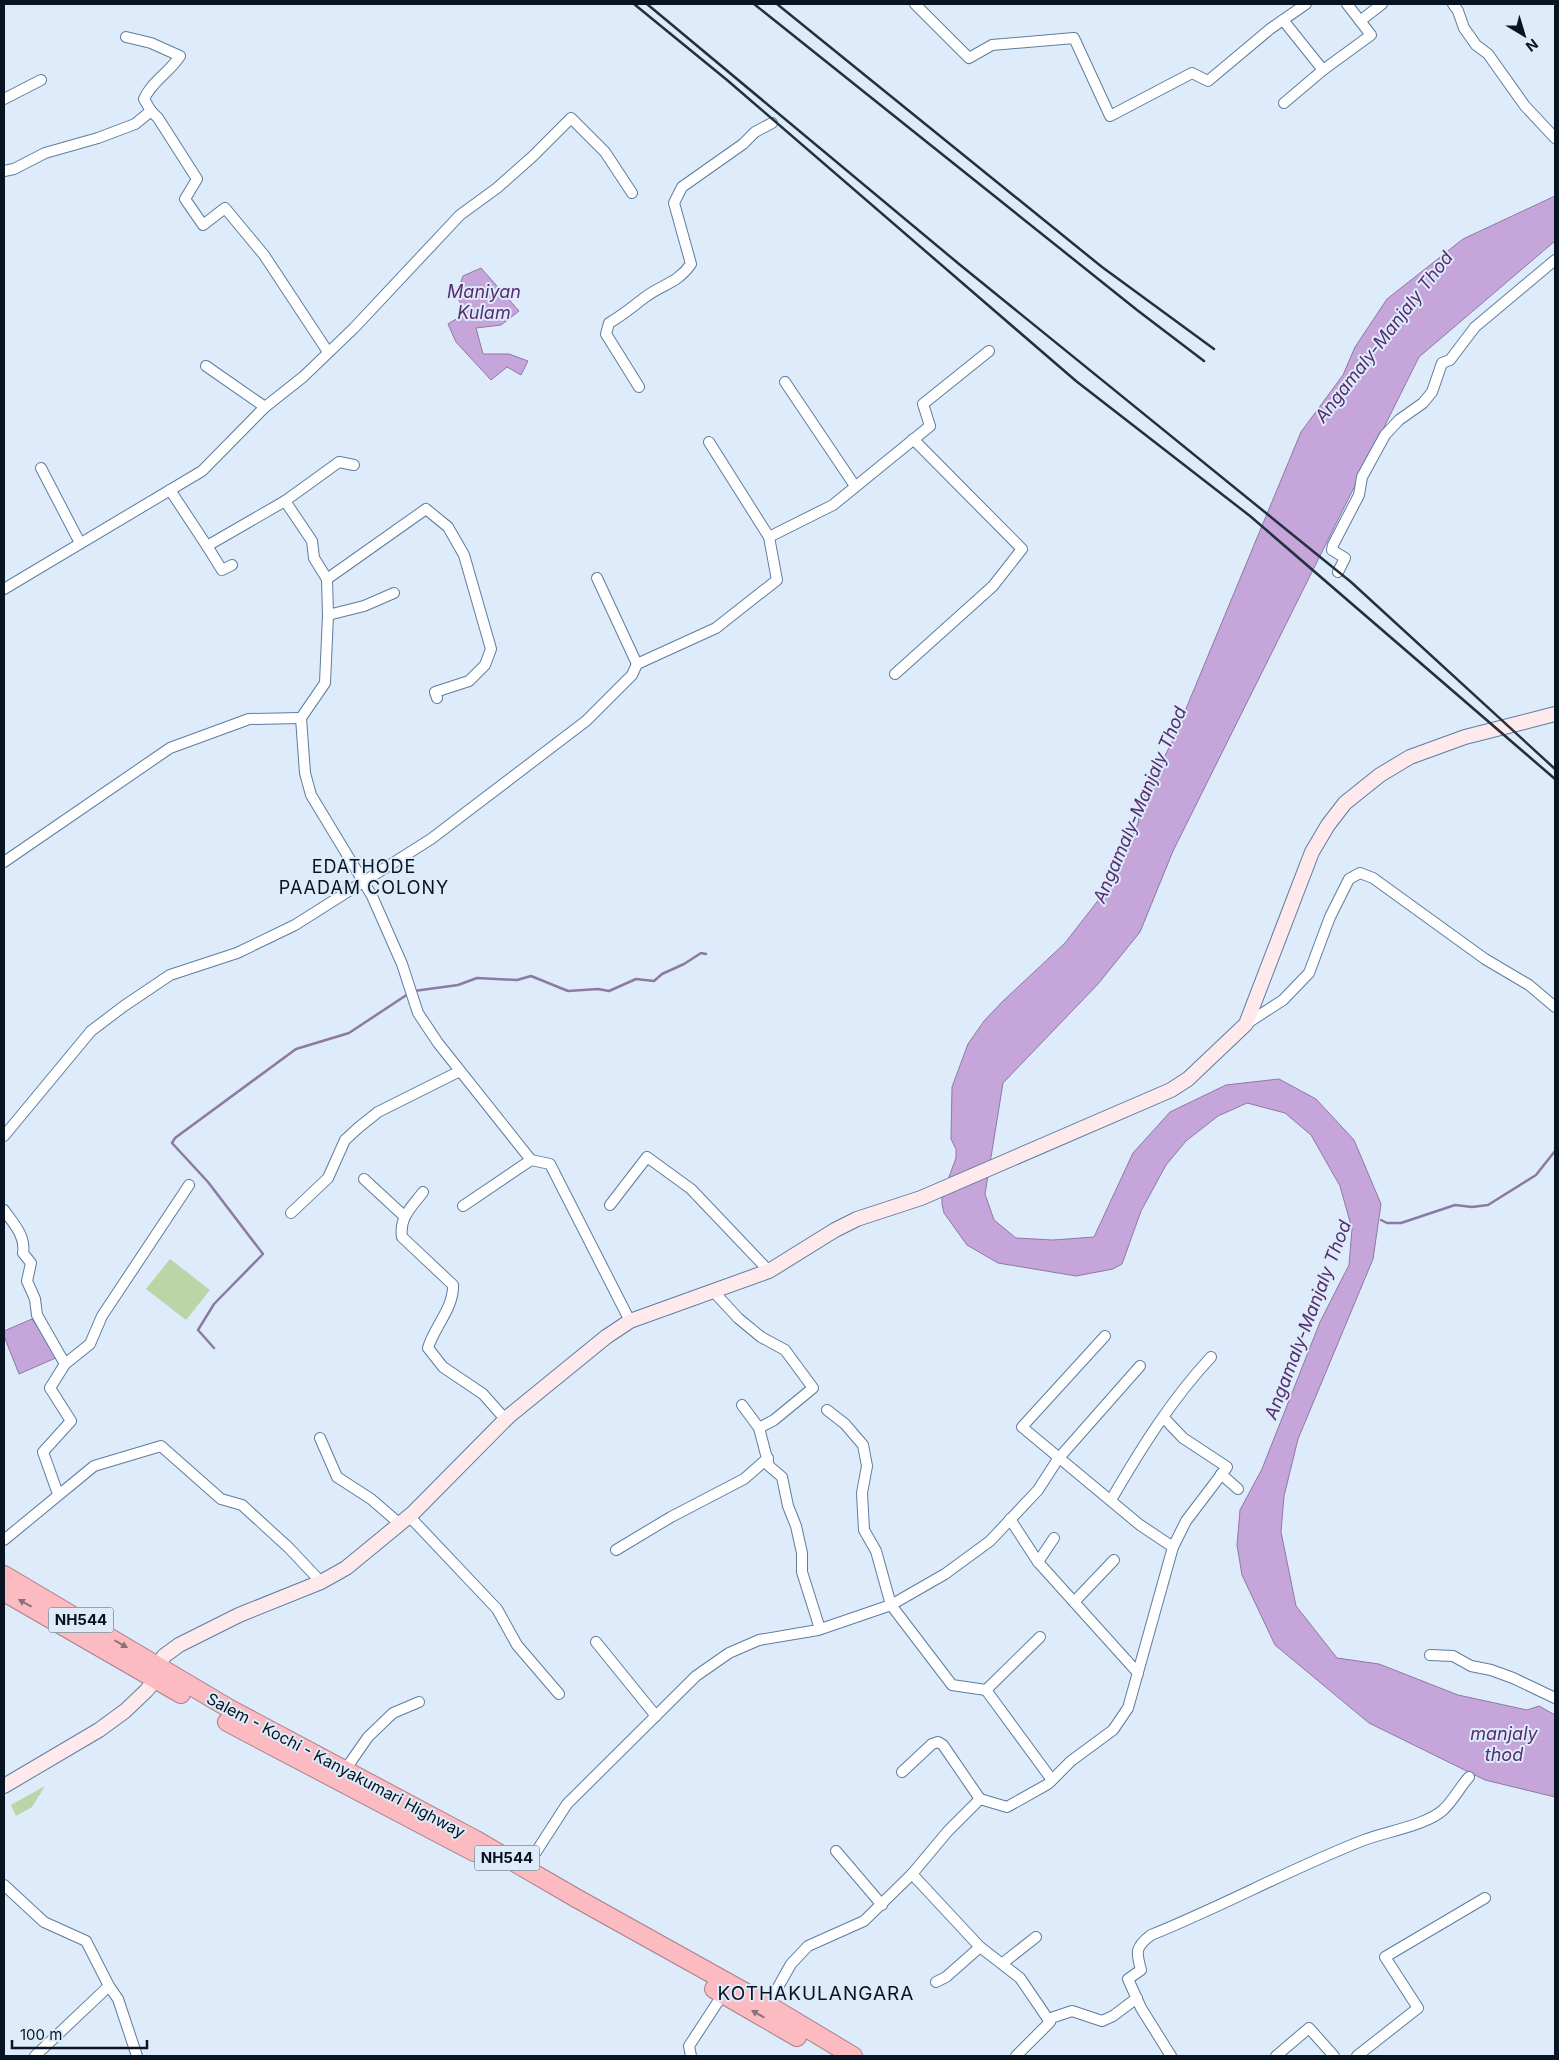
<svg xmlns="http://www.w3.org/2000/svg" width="1559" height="2060" viewBox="0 0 1559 2060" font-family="Inter,sans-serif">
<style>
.green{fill:#bbd6a6}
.water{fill:#c6a5db;stroke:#8d7aa3}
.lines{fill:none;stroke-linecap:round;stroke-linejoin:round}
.stream{stroke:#8d7aa3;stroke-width:2.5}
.street-casing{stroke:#5e7d9f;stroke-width:12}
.secondary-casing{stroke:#5e7d9f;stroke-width:16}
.highway-casing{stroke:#a78089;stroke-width:20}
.street{stroke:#fff;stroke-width:10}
.secondary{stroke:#feeaec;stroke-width:14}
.highway{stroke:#fcbac1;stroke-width:18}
.rail{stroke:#23303d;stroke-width:2.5}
.oneway{fill:#8e6f79}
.labels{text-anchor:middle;stroke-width:4;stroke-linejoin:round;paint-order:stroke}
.shield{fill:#ddebfa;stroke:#485462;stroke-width:1}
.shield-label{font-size:15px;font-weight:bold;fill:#081421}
.street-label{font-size:16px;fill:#081421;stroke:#ddebfa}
.water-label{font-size:18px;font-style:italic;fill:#562c6e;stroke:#ddebfa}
.neighbourhood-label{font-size:18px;letter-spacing:1px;fill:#081421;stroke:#ddebfa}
.quarter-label{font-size:19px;letter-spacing:1px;fill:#081421;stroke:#ddebfa}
</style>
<rect width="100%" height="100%" fill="#ddebfa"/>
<g class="green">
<polygon points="170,1259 210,1290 186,1320 146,1289"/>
<polygon points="45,1786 32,1807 16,1816 11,1805"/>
</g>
<g class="water">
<polygon points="1555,196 1555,241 1419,357 1173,851 1140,932 1098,984 1003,1083 985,1194 994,1220 1016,1238 1053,1240 1094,1237 1133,1153 1170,1112 1226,1085 1279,1079 1316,1099 1354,1140 1381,1204 1373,1259 1298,1439 1284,1496 1281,1532 1296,1606 1337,1658 1379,1664 1458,1695 1527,1710 1539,1706 1555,1715 1555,1797 1485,1780 1369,1723 1275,1645 1242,1575 1237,1545 1240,1510 1262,1469 1320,1322 1349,1265 1352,1229 1340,1186 1311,1135 1285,1113 1247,1103 1218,1116 1186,1141 1166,1165 1141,1211 1122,1264 1113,1269 1076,1276 998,1263 967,1245 944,1213 942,1204 942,1196 956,1158 956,1149 951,1139 952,1087 968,1044 984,1021 1002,1002 1065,943 1114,880 1138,823 1143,798 1173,740 1301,432 1343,375 1355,347 1387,299 1463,239"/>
<polygon points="481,268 519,311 501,325 476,328 483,354 509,354 528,361 521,375 507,367 491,380 456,342 448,324 466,313 456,295 463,276"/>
<polygon points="32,1319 58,1357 19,1374 4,1336 4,1331"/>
</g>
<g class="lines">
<g class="stream">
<polyline points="414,991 458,985 477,978 517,980 531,976 568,991 598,989 609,991 636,979 654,981 662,974 684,964 701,953 706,954"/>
<polyline points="1381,1220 1387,1223 1401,1223 1455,1205 1472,1207 1488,1205 1536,1175 1555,1151"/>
<polyline points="214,1348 198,1330 214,1304 263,1254 208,1182 172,1143 175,1138 296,1049 349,1033 408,994"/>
</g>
<defs>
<g id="street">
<polyline points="915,4 969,58 992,45 1074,38 1110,116 1192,73 1208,81 1270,29 1306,4"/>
<polyline points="1453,4 1458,11 1464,28 1476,45 1488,54 1525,106 1555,138"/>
<polyline points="1283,20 1323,70 1371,35 1347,4"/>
<polyline points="1360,21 1382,4"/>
<polyline points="4,99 41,80"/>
<polyline points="1284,103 1323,70"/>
<polyline points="151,111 158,118 197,179 185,199 203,225 225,208 264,255 328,352"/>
<path d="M4,171L14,169L45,153L98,138L135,124L151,111L144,99C152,81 169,73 180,56L151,43L126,37"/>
<polyline points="206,366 265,407"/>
<polyline points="785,382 855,486"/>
<path d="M639,387L606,334L609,323C623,315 632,307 644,298C662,284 677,284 691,264L674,203L682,187L743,144L755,132L772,123"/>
<polyline points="709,442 769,537"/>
<polyline points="41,468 80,543"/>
<polyline points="170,490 207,546 285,501 312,541 314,558 327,579 426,509 448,527 464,555 491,649 485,665 469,681 435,692 437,698"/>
<polyline points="285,501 339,462 354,465"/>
<polyline points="207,546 222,570 232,565"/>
<polyline points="1338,572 1345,558 1332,550 1333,545 1359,495 1362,477 1385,435 1399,420 1423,403 1432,392 1442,363 1450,360 1475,327 1555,260"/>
<polyline points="597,578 637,664"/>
<polyline points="327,579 328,615 325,683 301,718 305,773 311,795 372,896 402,964 418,1013 438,1043 531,1160 550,1164 630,1321"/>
<polyline points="4,589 202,471 265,407 303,377 354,328 460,215 497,188 532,157 571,118 605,152 632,193"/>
<polyline points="328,615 364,606 394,593"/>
<polyline points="895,674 993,586 1022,549 913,439"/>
<polyline points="4,862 170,748 249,719 301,718"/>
<polyline points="1246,1024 1283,1000 1309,973 1330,917 1349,879 1360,873 1373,878 1485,959 1529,985 1555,1007"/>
<polyline points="4,1136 91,1031 124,1006 170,975 237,953 295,925 431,839 586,721 632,675 637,664 716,628 777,580 769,537 833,505 930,426 923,404 989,351"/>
<polyline points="364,1179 404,1216"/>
<path d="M423,1192C412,1207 399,1217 402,1237L453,1285C454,1308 434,1327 428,1348L443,1367L483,1394L506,1420"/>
<polyline points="610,1205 647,1157 691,1189 769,1271"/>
<polyline points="463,1206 531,1160"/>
<path d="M4,1210C13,1223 26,1236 23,1253L31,1263L27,1281L35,1299L37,1315L65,1364L50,1388L71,1421L43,1452L58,1494"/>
<polyline points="291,1213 328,1178 345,1140 358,1128 378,1112 460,1071"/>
<polyline points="713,1291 738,1318 761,1337 785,1350 813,1388 774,1420 759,1428"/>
<polyline points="1105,1336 1022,1427 1140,1525 1173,1547"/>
<polyline points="65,1364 90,1344 102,1316 189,1185"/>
<polyline points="742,1405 759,1428 769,1466 782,1477 788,1506 796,1526 802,1553 802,1572 820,1629"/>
<polyline points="827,1410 845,1424 863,1445 867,1466 862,1493 864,1530 876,1551 891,1605 952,1685 986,1690 1040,1637"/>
<polyline points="320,1438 337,1477 371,1499 400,1524"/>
<polyline points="1221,1474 1238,1489"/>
<path d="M1111,1500C1140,1450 1171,1400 1211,1357"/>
<polyline points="409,1516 497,1609 517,1645 559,1694"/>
<polyline points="1010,1519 1038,1562"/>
<polyline points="1054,1538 1038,1562 1138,1673"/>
<polyline points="4,1540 94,1466 161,1446 221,1499 242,1505 289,1548 321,1582"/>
<polyline points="616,1550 671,1517 744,1479 768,1458"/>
<polyline points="1074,1602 1114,1560"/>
<polyline points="596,1642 656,1716"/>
<polyline points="1430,1655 1453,1656 1471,1666 1491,1670 1513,1678 1555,1698"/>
<polyline points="986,1690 1052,1780"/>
<polyline points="345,1770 368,1737 393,1713 419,1702"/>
<polyline points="902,1772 932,1744 938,1742 943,1745 980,1799"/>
<polyline points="836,1851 882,1905"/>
<polyline points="525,1869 567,1804 696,1676 729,1653 759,1640 818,1630 891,1605 945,1574 990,1541 1038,1490 1058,1459 1140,1366"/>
<polyline points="912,1874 980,1947 1020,1978 1050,2022 1016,2056"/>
<polyline points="4,1885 44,1922 86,1941 109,1986 118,1999 137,2056"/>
<polyline points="1003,1963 1036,1937"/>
<polyline points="936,1982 946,1977 980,1947"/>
<polyline points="768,2005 791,1964 808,1946 864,1921 912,1874 948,1831 980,1799 1007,1807 1048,1784 1071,1761 1113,1730 1128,1708 1173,1547 1186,1521 1227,1467 1183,1438 1164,1418"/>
<polyline points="1048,2019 1072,2011 1102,2021 1113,2016 1137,1998"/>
<polyline points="35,2056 109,1986"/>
<polyline points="691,2056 689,2046 723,1994"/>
<path d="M1171,2056L1141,2008L1128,1979L1141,1970C1136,1952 1135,1947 1151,1935C1223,1906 1292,1868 1364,1840C1385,1832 1427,1825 1443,1810C1453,1801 1460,1787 1469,1777"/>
<polyline points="1276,2056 1309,2028 1334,2056"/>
<polyline points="1357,2056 1418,2008 1385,1957 1485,1898"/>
</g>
<polyline id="secondary" points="4,1786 99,1730 125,1711 146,1691 156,1679 158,1665 164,1656 179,1645 239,1615 321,1582 346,1568 413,1513 509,1416 606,1337 630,1321 769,1271 835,1230 857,1219 921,1198 1171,1090 1188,1079 1246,1024 1312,852 1328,825 1345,803 1380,775 1410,757 1465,737 1555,714"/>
<g id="highway">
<polyline points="4,1575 230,1709 476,1840 576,1898 768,2005 853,2056"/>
<polyline points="4,1592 181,1694"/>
<polyline points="227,1722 474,1852"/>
<polyline points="714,1989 797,2037"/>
</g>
</defs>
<use href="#street" class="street-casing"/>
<use href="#secondary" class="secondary-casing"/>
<use href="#highway" class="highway-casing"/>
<use href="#street" class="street"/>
<use href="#secondary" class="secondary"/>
<use href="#highway" class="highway"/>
<g class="rail">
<polyline points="634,4 727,80 1076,381 1250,516 1555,779"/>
<polyline points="647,4 959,264 1351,582 1555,769"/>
<polyline points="754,4 1137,310 1204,361"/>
<polyline points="777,4 1102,267 1214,349"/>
</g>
</g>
<defs><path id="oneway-solid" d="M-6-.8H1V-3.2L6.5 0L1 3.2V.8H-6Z" transform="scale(1.25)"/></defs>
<g class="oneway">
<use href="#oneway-solid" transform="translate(25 1603) rotate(-151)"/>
<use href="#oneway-solid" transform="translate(121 1644) rotate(30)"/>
<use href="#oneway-solid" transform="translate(758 2014) rotate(-150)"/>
</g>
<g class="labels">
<g class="shield">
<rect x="48.5" y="1607.5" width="65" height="25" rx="4"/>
<rect x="474.5" y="1845.5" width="65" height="25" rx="4"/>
</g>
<g class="shield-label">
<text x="81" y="1625">NH544</text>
<text x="507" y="1863">NH544</text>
</g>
<g class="street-label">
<text transform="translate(336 1765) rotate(28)" y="6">Salem - Kochi - Kanyakumari Highway</text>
</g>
<g class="water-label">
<text x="484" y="298">Maniyan<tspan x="484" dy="21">Kulam</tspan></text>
<text transform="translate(1384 337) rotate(-52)" y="6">Angamaly-Manjaly Thod</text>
<text transform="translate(1140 805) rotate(-67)" y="6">Angamaly-Manjaly Thod</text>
<text transform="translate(1308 1320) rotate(-69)" y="6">Angamaly-Manjaly Thod</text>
<text x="1504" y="1740">manjaly<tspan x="1504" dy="21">thod</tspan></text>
</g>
<g class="neighbourhood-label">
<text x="364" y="873">EDATHODE<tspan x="364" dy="21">PAADAM COLONY</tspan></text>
</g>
<g class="quarter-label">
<text x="816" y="2000">KOTHAKULANGARA</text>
</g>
</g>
<rect width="1559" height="2060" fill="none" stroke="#081421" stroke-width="10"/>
<g transform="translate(1524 35) rotate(142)" stroke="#ddebfa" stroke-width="4" paint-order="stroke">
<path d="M0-4L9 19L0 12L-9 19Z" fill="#081421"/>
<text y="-8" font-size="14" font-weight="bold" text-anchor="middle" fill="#081421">N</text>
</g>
<path d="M12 2040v8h135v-8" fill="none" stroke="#081421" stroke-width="2.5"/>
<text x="20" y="2040" font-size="15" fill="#081421" stroke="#ddebfa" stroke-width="4" paint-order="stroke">100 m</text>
</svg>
